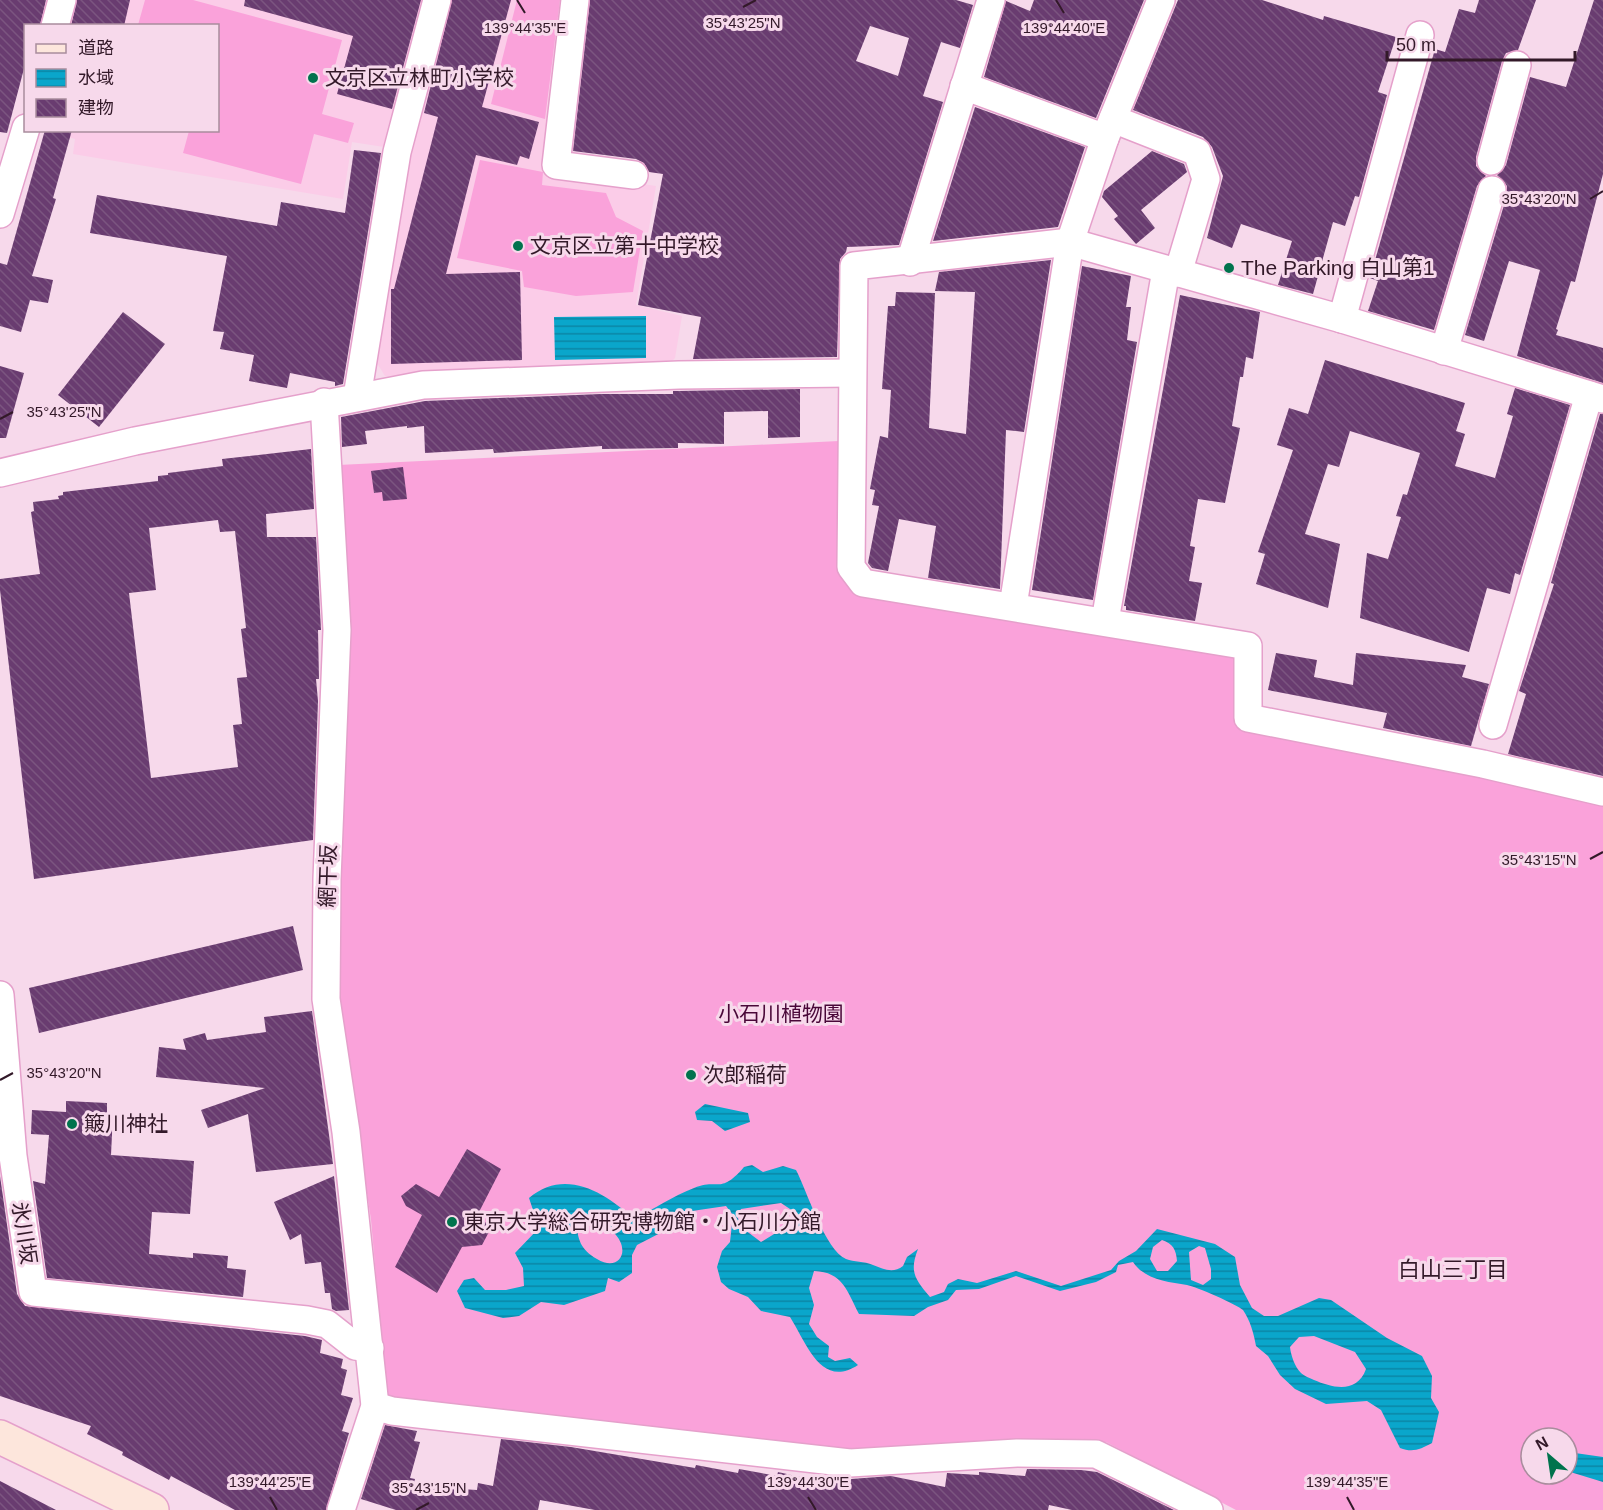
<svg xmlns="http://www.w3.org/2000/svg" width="1603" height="1510" viewBox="0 0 1603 1510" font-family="Arial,'Noto Sans JP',sans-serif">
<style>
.built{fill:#fbcce8}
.garden{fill:#faa2da;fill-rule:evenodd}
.water{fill:url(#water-rules);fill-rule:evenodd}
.building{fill:url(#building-back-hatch);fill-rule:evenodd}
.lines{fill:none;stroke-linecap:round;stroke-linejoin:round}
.street-casing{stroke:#e5a0cb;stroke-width:30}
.secondary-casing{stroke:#e5a0cb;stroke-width:36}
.street{stroke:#fff;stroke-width:27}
.secondary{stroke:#fde6dc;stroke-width:33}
.ticks{fill:none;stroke:#331929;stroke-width:2}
.poi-dot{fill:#00734d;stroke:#f7d9eb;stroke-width:2}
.labels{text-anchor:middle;stroke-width:6;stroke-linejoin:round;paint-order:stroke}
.poi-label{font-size:21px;fill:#331929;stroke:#f7d9eb;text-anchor:start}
.street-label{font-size:21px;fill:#331929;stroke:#f7d9eb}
.park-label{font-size:21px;fill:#490738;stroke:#f7d9eb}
.neighbourhood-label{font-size:22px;fill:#331929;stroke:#f7d9eb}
.ticks-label{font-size:15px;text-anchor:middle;fill:#331929;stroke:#f7d9eb;stroke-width:6;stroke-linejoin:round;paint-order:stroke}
</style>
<defs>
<pattern id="water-rules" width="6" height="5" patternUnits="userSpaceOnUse" patternTransform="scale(1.5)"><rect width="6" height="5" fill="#0aa6cb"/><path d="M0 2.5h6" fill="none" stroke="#0b86a5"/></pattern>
<pattern id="building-back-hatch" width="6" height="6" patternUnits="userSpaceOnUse" patternTransform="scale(1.5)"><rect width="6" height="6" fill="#693c70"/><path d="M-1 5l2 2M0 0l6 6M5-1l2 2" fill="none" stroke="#7b5580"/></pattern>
</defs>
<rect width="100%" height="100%" fill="#f7d9eb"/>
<g class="built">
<polygon points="77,0 431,0 391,148 352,142 343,199 73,154 75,139 46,131 218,130 218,26 71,25"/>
<polygon points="445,0 570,0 549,170 656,186 636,305 682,316 675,358 666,367 385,376 375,360 403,160"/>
</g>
<g class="garden">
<polygon points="145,0 193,0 342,40 322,114 354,123 348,143 314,134 301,184 183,153 189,131 218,130 218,26 138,25"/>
<polygon points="517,0 560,0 545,119 491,104"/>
<polygon points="480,160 543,172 542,185 606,193 616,217 643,231 633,292 576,296 524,287 522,271 457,258"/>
<path d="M839,441L842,566L1242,652V722L1603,802V1510H1236L1106,1442L1017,1441L844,1454L387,1400L371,1220L337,992L338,465ZM1531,1438H1567V1474H1531Z"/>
</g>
<g class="water">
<polygon points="646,316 646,358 555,360 554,317"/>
<polygon points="705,1104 748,1113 750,1122 725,1131 712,1121 697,1120 695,1112"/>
<path d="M752,1165L763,1172L783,1166L796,1170C807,1191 825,1250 846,1259C854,1262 864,1261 873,1265C883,1269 893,1274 903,1266L907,1257L918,1249C909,1272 915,1279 930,1297L944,1292L948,1284L958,1279L977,1283L1016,1271L1061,1286L1111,1270L1119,1261L1136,1251L1157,1229L1215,1244L1235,1257L1240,1285L1252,1308L1264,1316H1278L1319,1298L1331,1300L1387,1338L1422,1356L1432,1376L1431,1398L1439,1412L1432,1443C1421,1449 1413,1453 1400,1448L1381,1410L1367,1401L1326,1404L1295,1389L1280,1375L1268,1356L1256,1346C1254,1334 1250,1320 1243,1310C1238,1305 1195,1286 1187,1285C1168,1282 1145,1280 1133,1262L1118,1265L1116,1272L1096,1282L1060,1291L1016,1276L979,1289L956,1290L948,1300L928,1307L914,1316L859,1314C847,1291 843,1272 814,1271L809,1288L814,1305L809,1324L817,1337L829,1346L828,1357L835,1361L850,1358L858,1365C821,1389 807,1344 790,1317L761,1311L748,1297L729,1289L721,1282L717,1267L722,1251L730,1242L733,1215L726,1206L692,1211L670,1228L637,1245L632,1255V1273L619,1282L608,1278L605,1291L564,1305L541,1302L519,1316L503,1318L465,1308L457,1291L464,1280L474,1278L485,1290H506L524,1286L523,1268L515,1253L539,1228L529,1198C565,1167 606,1193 634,1219C654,1209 673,1196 694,1188C719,1178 720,1195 744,1167ZM781,1203L793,1211L798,1224L784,1232L779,1231L761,1242L745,1230L737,1217L741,1209ZM581,1218C639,1228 628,1278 597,1259C580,1249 578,1240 576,1221ZM1162,1240C1173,1244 1176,1249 1177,1261L1168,1271H1157L1150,1259L1153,1247ZM1199,1246L1205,1248L1211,1269V1279L1203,1285L1191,1280L1189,1252ZM1314,1336L1355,1352L1366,1369C1357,1394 1333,1388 1314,1380C1310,1378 1304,1376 1301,1373C1295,1367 1291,1356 1290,1347L1299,1337Z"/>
<polygon points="1575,1453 1603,1457 1603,1482 1567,1471 1567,1457"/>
</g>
<g class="building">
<polygon points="0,0 46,0 40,26 26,26 26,61 7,133 0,132"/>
<polygon points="77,0 130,0 124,26 71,26"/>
<polygon points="245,0 421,0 392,109 337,94 353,36 244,6"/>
<polygon points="452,0 511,0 482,107 539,122 529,159 520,156 517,165 476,155 446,274 520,272 522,360 391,364 391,289 394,289 438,117 424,113"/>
<path d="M590,0H956L973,5L960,48L941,42L923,96L943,102L899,245L847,247L846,252L840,259L837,357L693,359L701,317L638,305L663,174L649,172L644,163L636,159L573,151ZM870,26L909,38L898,76L856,61Z"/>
<polygon points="1034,0 1144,0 1096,118 984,77 1006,1 1030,11"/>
<polygon points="1178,0 1262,0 1323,20 1324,16 1396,37 1378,92 1387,95 1359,197 1355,196 1345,226 1333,222 1313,294 1278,285 1292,241 1241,224 1232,248 1207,238 1223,176 1212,147 1203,137 1133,110"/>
<polygon points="1479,0 1536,0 1518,50 1506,53 1502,61 1476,157 1476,166 1486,176 1477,186 1434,330 1368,311 1378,281 1370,278 1435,49 1445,52 1459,9 1475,13"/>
<polygon points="1594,0 1603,0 1603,174 1575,282 1571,281 1556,329 1558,330 1556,335 1603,348 1603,383 1517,356 1540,270 1509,261 1484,341 1465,335 1507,195 1507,186 1497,175 1506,165 1530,77 1566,87"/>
<polygon points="975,107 1085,147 1058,227 933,241"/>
<polygon points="45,130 72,130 53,198 56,199 32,276 53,280 48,303 30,300 21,332 0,326 0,263 7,265"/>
<polygon points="354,150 381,153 343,384 335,386 335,382 290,373 287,388 249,381 254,355 220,349 224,332 213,331 227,256 90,233 97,195 277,226 281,202 345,213"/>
<polygon points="1152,151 1184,164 1187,172 1141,210 1155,228 1136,244 1114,219 1118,216 1102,197 1104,191"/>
<polygon points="1051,260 1024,432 1006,430 1000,589 928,578 936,526 899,519 888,571 872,568 868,563 879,506 872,505 875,490 870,489 880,436 888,438 891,390 882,389 888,306 895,306 896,292 935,293 929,428 966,434 975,292 935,291 939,272"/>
<polygon points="1082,266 1131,276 1126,307 1131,307 1127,340 1137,342 1093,600 1032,590"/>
<polygon points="1180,295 1260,312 1253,359 1246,357 1243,377 1240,377 1232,426 1240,428 1225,503 1198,499 1190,546 1195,547 1189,581 1202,583 1195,621 1126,610 1126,606 1124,606"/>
<polygon points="123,312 165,344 99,427 58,395"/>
<polygon points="1325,360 1465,403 1456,431 1465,434 1455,466 1495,478 1513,416 1507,414 1515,388 1570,405 1520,575 1515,573 1510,594 1487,588 1469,652 1360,618 1367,553 1388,559 1401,517 1396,516 1403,494 1407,495 1420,453 1350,431 1339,467 1328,464 1305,534 1340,544 1328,608 1256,584 1265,554 1258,552 1293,450 1277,445 1289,408 1308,414"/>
<polygon points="0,366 24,373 6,438 0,438"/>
<polygon points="800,389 800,437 768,438 768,411 724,412 724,444 678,443 678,448 602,449 602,446 494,453 493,449 425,453 424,426 407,428 407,426 365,431 367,444 342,447 341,417 425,401 601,394 673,394 673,391 679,391"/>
<polygon points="1600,414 1603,414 1603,776 1508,754 1526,694 1519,691 1554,584 1551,583"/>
<path d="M311,449L314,509L266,514L267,537H316L321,630H318L319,679H316L318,701L313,840L34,879L0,590V579L40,574L31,512L34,511L33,502L59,499L58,496L63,495V492L158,481V476L168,475V473L223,466L222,459ZM218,520L220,532L235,531L246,628L241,629L247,677L237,678L242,724L233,725L238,767L151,778L129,593L156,590L149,528Z"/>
<polygon points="403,467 407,499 383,501 382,492 374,493 371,471"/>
<polygon points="1276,653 1317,660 1314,677 1353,685 1356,653 1466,665 1462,677 1489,684 1471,746 1383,728 1387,713 1268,690"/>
<polygon points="293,926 303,970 39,1033 29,988"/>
<polygon points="312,1011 333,1164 256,1172 248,1114 208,1128 201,1110 265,1088 156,1077 159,1047 186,1050 183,1039 205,1033 207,1040 266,1032 264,1017"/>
<polygon points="66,1101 107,1103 107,1114 113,1114 111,1155 194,1161 190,1214 152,1212 149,1254 193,1258 193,1253 228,1256 227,1268 246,1270 243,1297 47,1278 33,1181 45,1184 49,1135 31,1134 32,1110 66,1112"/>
<polygon points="467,1149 501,1169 479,1212 490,1230 482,1245 462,1247 437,1293 395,1267 422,1215 406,1206 401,1196 416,1184 439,1197"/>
<polygon points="0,1176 17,1294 25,1306 305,1336 322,1340 320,1353 343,1359 341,1368 347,1370 341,1395 353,1398 342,1431 349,1433 326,1510 235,1510 171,1476 169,1480 122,1455 123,1452 87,1434 91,1426 0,1396"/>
<polygon points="334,1176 349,1310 336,1311 332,1309 330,1293 325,1293 321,1262 305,1264 301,1234 290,1240 274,1202"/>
<polygon points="385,1425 417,1431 414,1441 420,1442 410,1478 415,1479 413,1486 477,1490 478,1483 493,1486 501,1439 571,1447 695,1468 696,1465 738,1473 739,1469 777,1476 778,1472 809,1479 810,1476 850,1484 851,1479 891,1476 945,1487 947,1473 979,1475 979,1472 1025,1476 1027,1469 1081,1470 1097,1472 1174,1510 1072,1510 1049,1505 1048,1510 595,1510 540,1500 538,1510 396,1510 361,1499"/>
<polygon points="0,1481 56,1510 0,1510"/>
</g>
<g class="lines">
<defs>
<g id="street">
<polyline points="575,0 556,165 634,175"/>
<polyline points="55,26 62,0"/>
<polyline points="964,86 1105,138"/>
<polyline points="1113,119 1197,152 1206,179 1178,273"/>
<polyline points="1491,161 1517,65"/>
<polyline points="0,214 26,128"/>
<polyline points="910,262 991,0"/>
<polyline points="1342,319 1420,35"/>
<polyline points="1444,351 1492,190"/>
<polyline points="357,397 397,152 437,0"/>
<polyline points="1603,399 1342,319 1070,242 854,266 851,567 863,583 1248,646 1248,718 1483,764 1603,792"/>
<polyline points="324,402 337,630 327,879 326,999 346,1132 375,1406 341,1510"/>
<polyline points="0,473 135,441 423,385 679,375 852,373"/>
<polyline points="1013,606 1070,242 1105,138 1161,0"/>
<polyline points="1105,621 1166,270"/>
<polyline points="1493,725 1589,395"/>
<polyline points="0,995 13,1156 33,1292 307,1320 327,1324 355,1346 370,1348"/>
<polyline points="375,1406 392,1411 850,1463 1017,1453 1096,1454 1209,1510"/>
</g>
<polyline id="secondary" points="0,1437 152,1510"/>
</defs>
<use href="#street" class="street-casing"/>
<use href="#secondary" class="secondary-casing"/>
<use href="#street" class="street"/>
<use href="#secondary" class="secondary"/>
</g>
<path class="ticks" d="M517,0L525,13M1056,0L1064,13M743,7L756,0M1590,199L1603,191M0,419L13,412M1590,859L1603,852M0,1080L13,1073M270,1497L277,1510M808,1497L816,1510M1347,1497L1354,1510M416,1510L429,1503"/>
<g class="poi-dot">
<circle cx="313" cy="78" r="6"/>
<circle cx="518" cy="246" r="6"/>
<circle cx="1229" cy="268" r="6"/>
<circle cx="691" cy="1075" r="6"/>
<circle cx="72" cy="1124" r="6"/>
<circle cx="452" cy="1222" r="6"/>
</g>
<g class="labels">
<g class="poi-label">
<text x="325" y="85">文京区立林町小学校</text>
<text x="530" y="253">文京区立第十中学校</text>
<text x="1241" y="275">The Parking 白山第1</text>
<text x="703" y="1082">次郎稲荷</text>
<text x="84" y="1131">簸川神社</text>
<text x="464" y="1229">東京大学総合研究博物館・小石川分館</text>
</g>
<g class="street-label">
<text transform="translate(328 876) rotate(-88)" y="7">網干坂</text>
<text transform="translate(24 1233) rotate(81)" y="7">氷川坂</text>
</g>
<g class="park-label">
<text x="781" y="1021">小石川植物園</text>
</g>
<g class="neighbourhood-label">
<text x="1453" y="1277">白山三丁目</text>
</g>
</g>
<g class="ticks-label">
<text x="743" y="28">35°43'25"N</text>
<text x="525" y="33">139°44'35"E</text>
<text x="1064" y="33">139°44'40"E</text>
<text x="1539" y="204">35°43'20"N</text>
<text x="64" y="417">35°43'25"N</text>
<text x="1539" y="865">35°43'15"N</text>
<text x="64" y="1078">35°43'20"N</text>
<text x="270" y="1487">139°44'25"E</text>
<text x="808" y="1487">139°44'30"E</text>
<text x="1347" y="1487">139°44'35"E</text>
<text x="429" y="1493">35°43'15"N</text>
</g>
<rect x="24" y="24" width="195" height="108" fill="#f7d9eb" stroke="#a98c9d" stroke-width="1.5"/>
<rect x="36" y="44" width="30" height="9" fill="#fde6dc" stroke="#a98c9d" stroke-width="1.5"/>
<text x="78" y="54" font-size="18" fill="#331929">道路</text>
<rect x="36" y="69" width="30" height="18" fill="url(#water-rules)" stroke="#a98c9d" stroke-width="1.5"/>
<text x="78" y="84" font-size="18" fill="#331929">水域</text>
<rect x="36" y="99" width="30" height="18" fill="url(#building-back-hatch)" stroke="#a98c9d" stroke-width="1.5"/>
<text x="78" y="114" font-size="18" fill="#331929">建物</text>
<g transform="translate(1549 1456) rotate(331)"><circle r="28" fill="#f7d9eb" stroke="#a98c9d" stroke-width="1.5"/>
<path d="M0-4.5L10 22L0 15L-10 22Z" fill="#00734d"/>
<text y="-9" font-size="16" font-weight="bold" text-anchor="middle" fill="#331929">N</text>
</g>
<path d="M1387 51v9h188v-9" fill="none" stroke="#331929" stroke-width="3"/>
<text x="1396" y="51" font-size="18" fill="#331929" stroke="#f7d9eb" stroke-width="4.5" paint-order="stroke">50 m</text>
</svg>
